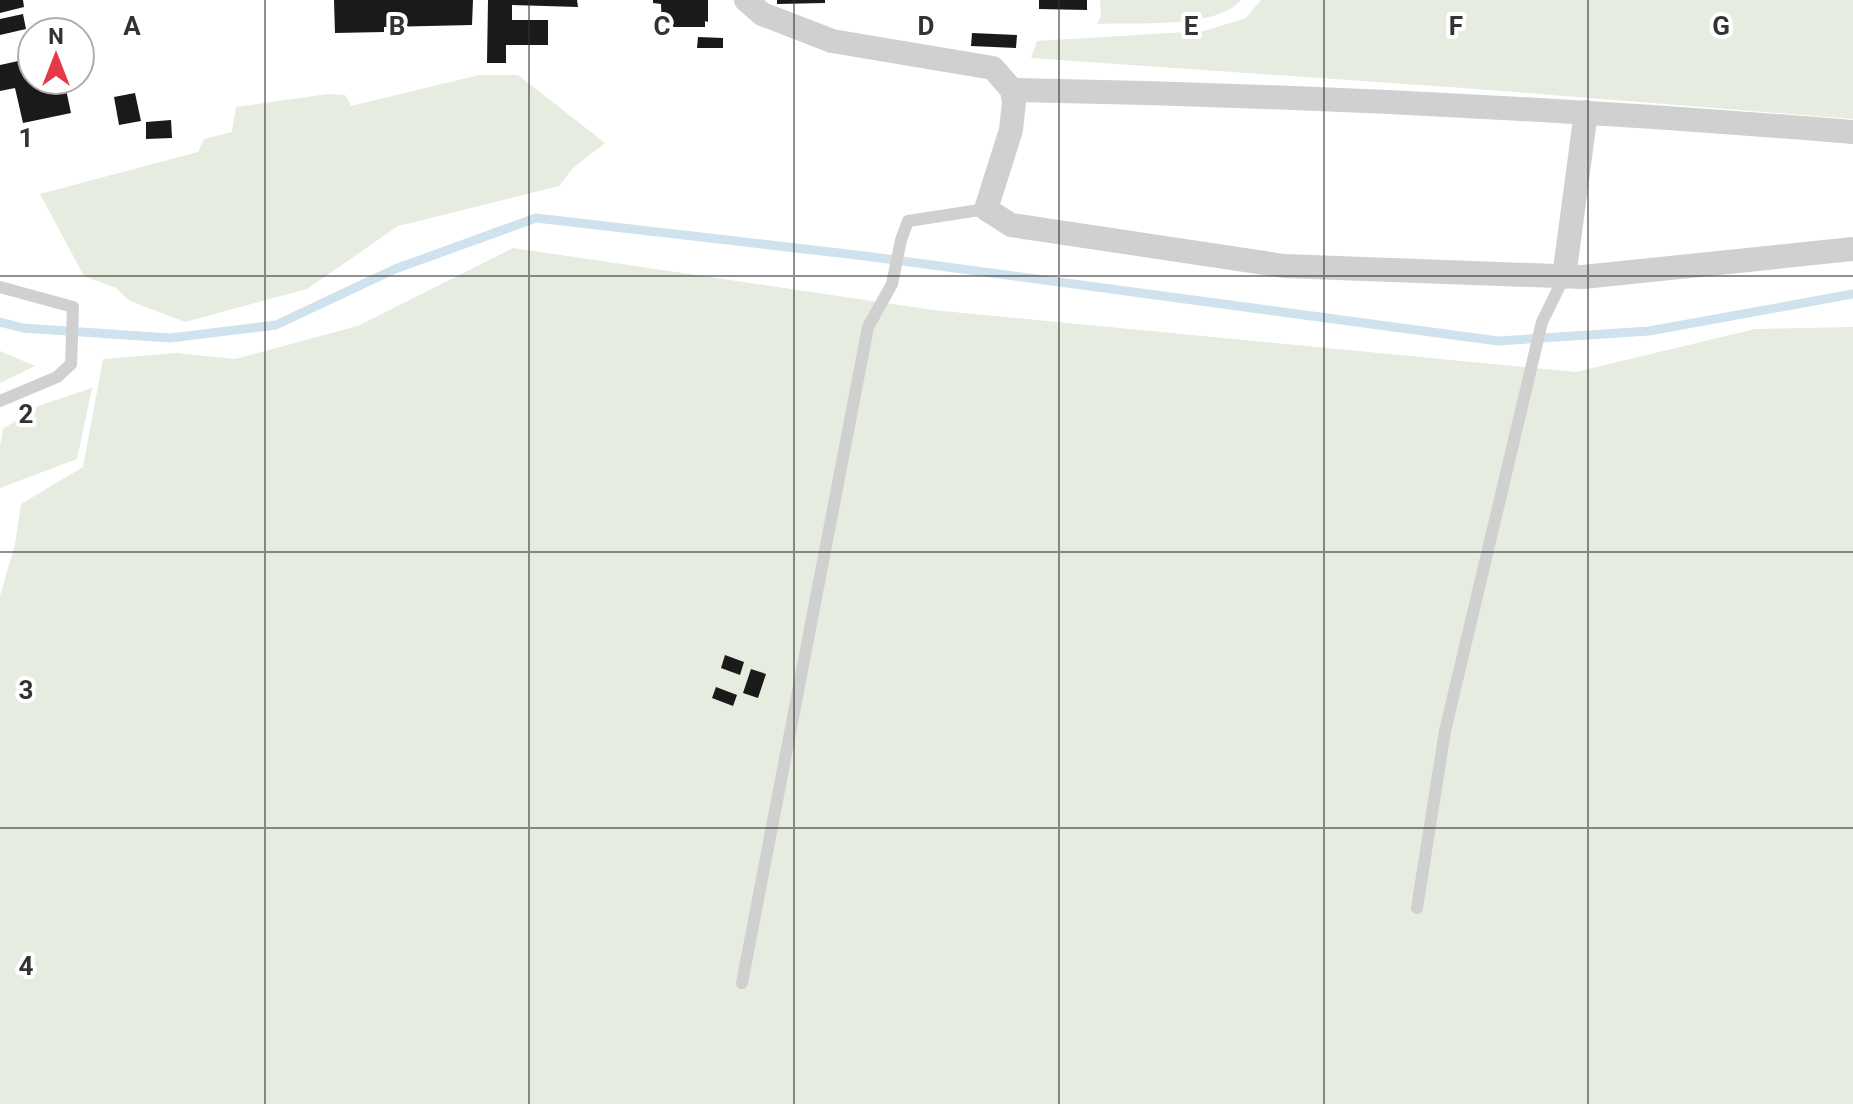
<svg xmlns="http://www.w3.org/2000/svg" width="1853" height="1104" viewBox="0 0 1853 1104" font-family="Roboto,sans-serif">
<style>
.green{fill:#e6ecdf}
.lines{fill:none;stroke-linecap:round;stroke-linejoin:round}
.stream{stroke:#cfe2ee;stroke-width:9}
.building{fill:#1a1a1a}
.service{stroke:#d0d0d0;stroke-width:12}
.minor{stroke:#d0d0d0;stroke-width:24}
.grid{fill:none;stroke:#333;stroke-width:2;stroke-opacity:0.55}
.grid-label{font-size:26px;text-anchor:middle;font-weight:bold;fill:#333;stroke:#fff;stroke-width:8;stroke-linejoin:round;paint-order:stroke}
</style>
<rect width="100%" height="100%" fill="#fff"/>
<g class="green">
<path d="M1100,0H1241C1218,29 1133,22 1097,24L1101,16Z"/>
<polygon points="1261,0 1853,0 1853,119 1463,88 1031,58 1037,41 1204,31 1246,18"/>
<polygon points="479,75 518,75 605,143 573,168 559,186 398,226 307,289 185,322 130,301 116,288 84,276 40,194 198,152 204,139 232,132 236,107 328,94 345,95 351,106"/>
<polygon points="513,248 933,310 1576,372 1755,329 1853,327 1853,1104 0,1104 0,596 15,544 21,504 83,467 103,359 176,353 235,359 358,326"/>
<polygon points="0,351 35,366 0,383"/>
<polygon points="92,388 77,459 0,488 0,447 3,429 38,406"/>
</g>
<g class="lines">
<polyline class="stream" points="0,322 23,328 170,338 276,325 395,269 536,218 865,256 1498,341 1649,331 1853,294"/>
</g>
<g class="building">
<polygon points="0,0 23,0 24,7 0,13"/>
<polygon points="334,0 473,0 472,25 384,27 384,32 335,33"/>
<polygon points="488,0 577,0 578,7 512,5 512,20 548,20 548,45 506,45 506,63 487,63"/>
<polygon points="653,0 708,0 708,22 705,21 705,27 662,27 661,4 653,3"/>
<polygon points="777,0 825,0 825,3 777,4"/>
<polygon points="1039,0 1087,0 1087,10 1039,9"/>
<polygon points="23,14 26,29 0,35 0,19"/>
<polygon points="972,33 1017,35 1016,48 971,46"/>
<polygon points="698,37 723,38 723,48 697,48"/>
<polygon points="88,39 90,65 80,66 80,40"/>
<polygon points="32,58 32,80 64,80 71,113 23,123 15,88 0,91 0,65"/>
<polygon points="135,93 141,121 119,125 114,97"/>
<polygon points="171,120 172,138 146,139 146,122"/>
<polygon points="725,655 744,662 740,675 721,668"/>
<polygon points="751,669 766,674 758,698 743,693"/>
<polygon points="716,687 737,695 733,706 712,698"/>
</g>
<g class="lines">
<g class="service">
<polyline points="0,287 73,307 71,364 57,377 0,401"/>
<polyline points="1417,908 1445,731 1542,322 1564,277"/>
<polyline points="742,983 868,327 892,284 901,240 908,221 986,209"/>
</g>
<g class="minor">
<polyline points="746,0 762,14 832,41 993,68 1012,90 1014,102 1011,130 986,209 1011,225 1284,266 1583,277 1853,249"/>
<path d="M1012,90C1293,95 1574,109 1853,132"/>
<polyline points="1564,277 1586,112"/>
</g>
</g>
<path class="grid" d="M265,0V1104M529,0V1104M794,0V1104M1059,0V1104M1324,0V1104M1588,0V1104M0,276H1853M0,552H1853M0,828H1853"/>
<g class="grid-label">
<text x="132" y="35">A</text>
<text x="397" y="35">B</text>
<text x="662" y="35">C</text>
<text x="926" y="35">D</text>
<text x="1191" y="35">E</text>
<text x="1456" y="35">F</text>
<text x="1721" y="35">G</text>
<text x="26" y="147">1</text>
<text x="26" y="423">2</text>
<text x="26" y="699">3</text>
<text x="26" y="975">4</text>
</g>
<g transform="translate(56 56)"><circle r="38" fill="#ffffff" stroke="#adadad" stroke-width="2"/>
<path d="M0-6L14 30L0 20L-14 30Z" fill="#e63946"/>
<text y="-12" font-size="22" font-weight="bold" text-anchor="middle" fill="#333333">N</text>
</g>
</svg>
